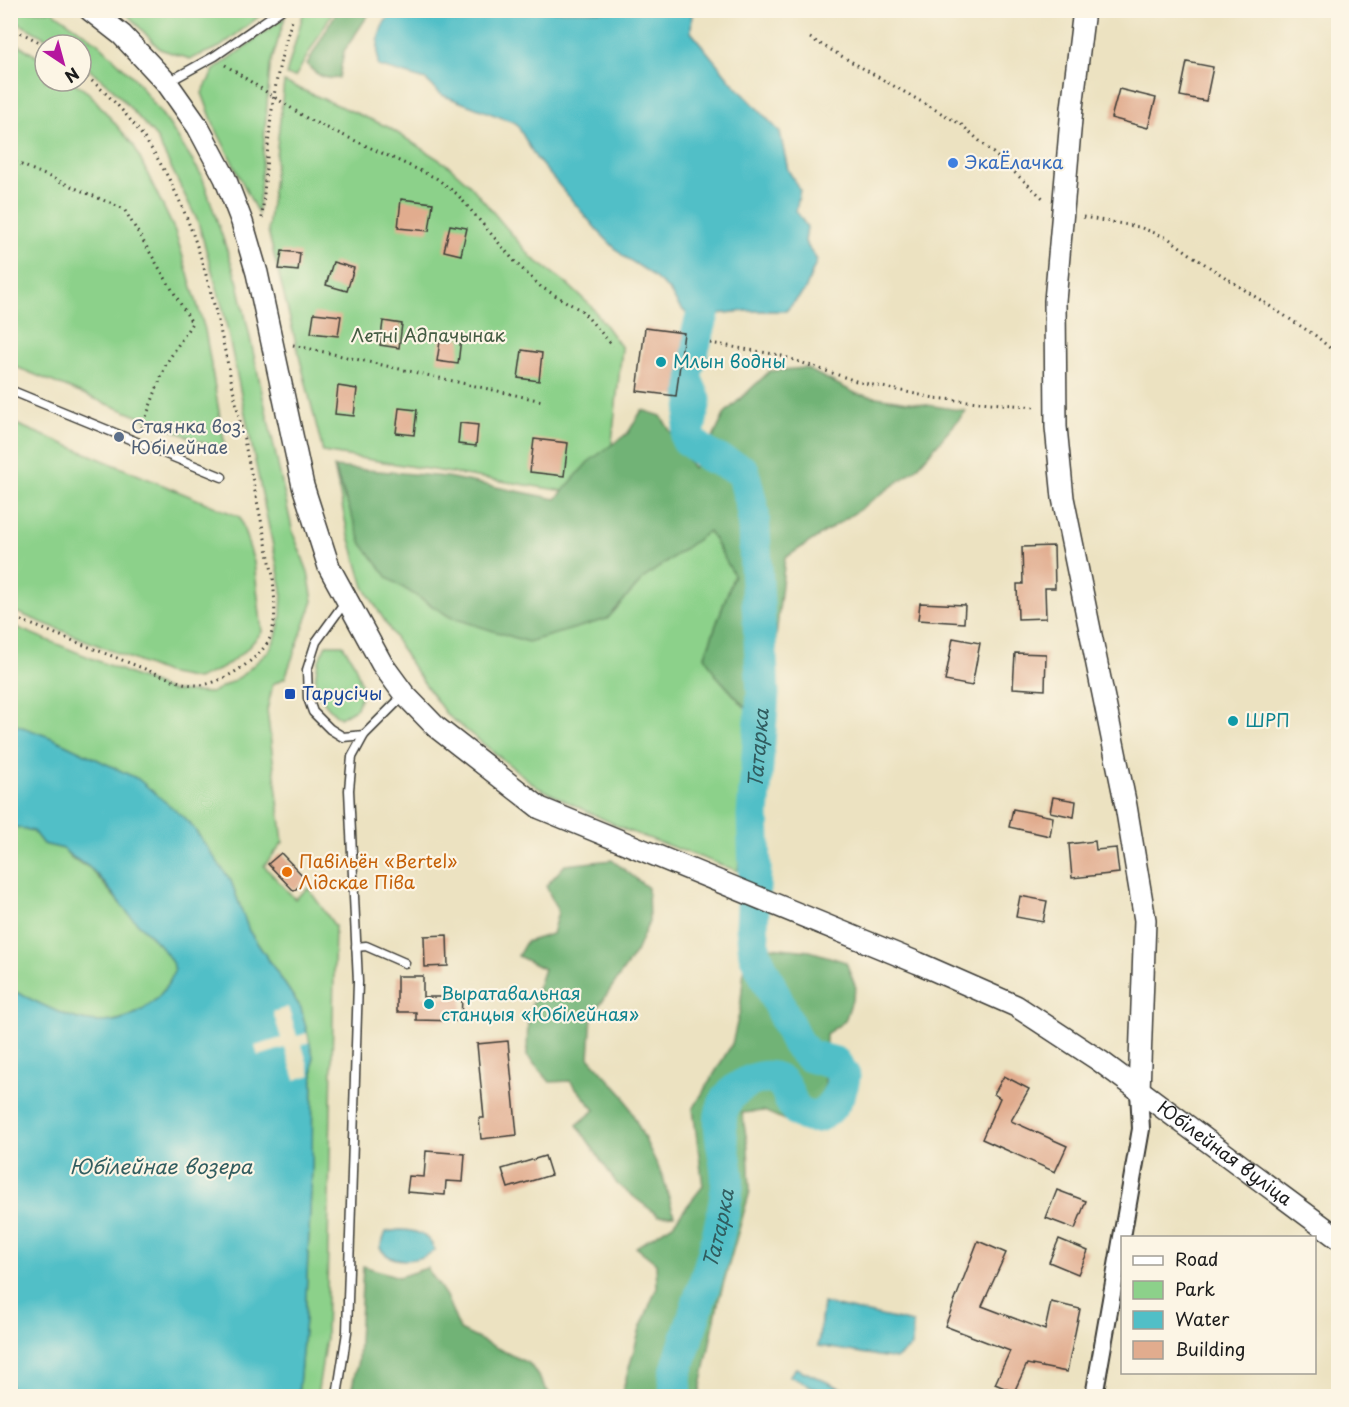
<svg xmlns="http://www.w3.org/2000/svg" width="1349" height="1407" viewBox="0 0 1349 1407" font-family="'Playpen Sans',sans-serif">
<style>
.green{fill:#8cd18a;stroke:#547653;stroke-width:1.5}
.forest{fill:#71b376;stroke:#466849;stroke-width:1.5}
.water{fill:#51bfc7;stroke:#366e72;stroke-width:1.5}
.pier{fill:#ece2c1}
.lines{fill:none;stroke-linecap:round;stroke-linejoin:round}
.river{stroke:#51bfc7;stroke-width:33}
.building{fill:#e1ac8e}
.service-casing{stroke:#3b3a35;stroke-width:11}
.minor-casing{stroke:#3b3a35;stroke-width:20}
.tertiary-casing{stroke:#3b3a35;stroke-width:24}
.path{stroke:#3b3a35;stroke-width:3;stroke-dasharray:1.5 4.5;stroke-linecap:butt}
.service{stroke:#fff;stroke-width:8}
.minor{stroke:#fff;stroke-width:16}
.tertiary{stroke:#fff;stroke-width:21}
.shop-dot{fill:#3f7fe0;stroke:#fcf5e5;stroke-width:2}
.culture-dot{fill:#0f9aa8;stroke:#fcf5e5;stroke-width:2}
.service-dot{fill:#5c6f8a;stroke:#fcf5e5;stroke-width:2}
.transit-dot{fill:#1a4fb4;stroke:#fcf5e5;stroke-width:2}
.food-dot{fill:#e8710a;stroke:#fcf5e5;stroke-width:2}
.labels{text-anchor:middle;stroke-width:4.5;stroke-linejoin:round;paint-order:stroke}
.shop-label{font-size:18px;fill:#366cbe;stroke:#fcf5e5;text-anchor:start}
.park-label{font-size:18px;fill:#435b42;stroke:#fcf5e5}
.culture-label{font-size:18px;fill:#0d838f;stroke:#fcf5e5;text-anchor:start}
.service-label{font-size:18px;fill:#4e5e75;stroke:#fcf5e5;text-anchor:start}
.transit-label{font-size:18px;fill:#164399;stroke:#fcf5e5;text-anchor:start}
.food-label{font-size:18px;fill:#c56008;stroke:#fcf5e5;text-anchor:start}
.street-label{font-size:18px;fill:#1c1c1c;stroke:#fcf5e5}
.water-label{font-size:20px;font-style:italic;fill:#315d60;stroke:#fcf5e5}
</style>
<rect width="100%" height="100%" fill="#fcf5e5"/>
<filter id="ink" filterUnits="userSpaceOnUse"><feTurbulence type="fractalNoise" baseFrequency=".0167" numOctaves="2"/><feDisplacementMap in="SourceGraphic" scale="12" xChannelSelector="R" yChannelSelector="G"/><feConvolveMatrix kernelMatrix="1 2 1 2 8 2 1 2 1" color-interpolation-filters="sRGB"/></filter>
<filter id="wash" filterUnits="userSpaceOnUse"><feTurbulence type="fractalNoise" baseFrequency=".008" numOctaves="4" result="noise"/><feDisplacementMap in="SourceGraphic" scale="24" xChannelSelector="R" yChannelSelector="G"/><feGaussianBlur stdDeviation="1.35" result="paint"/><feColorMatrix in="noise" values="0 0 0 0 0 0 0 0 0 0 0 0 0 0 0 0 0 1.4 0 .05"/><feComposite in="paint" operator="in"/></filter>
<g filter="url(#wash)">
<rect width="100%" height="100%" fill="#ece2c1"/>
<g class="green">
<polygon points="11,11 52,11 97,42 135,79 169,124 202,176 238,283 293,533 308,572 313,601 285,678 273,684 267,710 283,842 264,866 295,899 308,888 335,926 326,1338 317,1396 298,1396 305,1319 312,1167 313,1057 301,1008 249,931 231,881 138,779 52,738 11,723 11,625 171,691 211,693 240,677 269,651 276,637 281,616 282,589 223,309 198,222 156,137 114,90 81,62 81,45 58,45 11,19"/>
<polygon points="124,11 266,11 220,47 190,59 160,49"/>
<polygon points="304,11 333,11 295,77 286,75"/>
<polygon points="285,17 270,67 258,214 214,125 202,93 214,70"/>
<polygon points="10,39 45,62 45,81 72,81 90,94 134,146 175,231 205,330 226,452 11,365"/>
<polygon points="284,82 388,127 449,166 470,185 532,258 565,282 591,306 622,348 606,498 323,452 268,231"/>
<polygon points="11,422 240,517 254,562 262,632 246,650 223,668 197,679 166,673 11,610"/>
<polygon points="334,467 345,501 607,619 644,578 709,531 734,575 705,656 715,674 749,712 738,871 626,830 537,787 446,714 412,666 364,587 347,529"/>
<path d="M326,645H343L354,663L363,689L357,708L340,718C312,695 309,677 326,645Z"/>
<path d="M11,826L33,831L43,844L64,849L71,858L90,868L128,913L160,944L169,954L175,969C167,990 156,1002 137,1013C91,1037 53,1009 11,990Z"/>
</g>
<g class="forest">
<path d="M337,11H371L344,51L339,78C325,80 315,75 307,64Z"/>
<polygon points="805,368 857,394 966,411 916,469 856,512 785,558 773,663 769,733 715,674 705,656 734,575 709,531 644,578 607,619 528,642 450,617 389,579 362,544 334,467 447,477 556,499 588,462 628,433 642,410 661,416 693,468 712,440 725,413 770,371"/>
<polygon points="612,860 648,888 649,922 636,952 592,1016 589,1057 624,1096 663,1177 674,1215 659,1216 617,1184 577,1125 595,1110 570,1081 550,1082 527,1056 528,1016 544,969 518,956 526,942 552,934 558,912 546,886 565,865"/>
<polygon points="770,947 810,951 846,962 856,988 845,1021 826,1034 825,1085 807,1130 764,1111 742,1113 748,1147 750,1191 719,1299 699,1396 621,1396 640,1329 657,1287 656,1263 636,1247 673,1224 703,1186 693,1109 732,1044 740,1010 744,969"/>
<polygon points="363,1266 399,1277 427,1268 446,1296 460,1330 530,1364 551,1396 350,1396 358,1360"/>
</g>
<g class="water">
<path d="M395,11H692L691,32L731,81L780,132L788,170L800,190L796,211L807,227L805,242L817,260L805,290L786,311H744L690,317L678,305L670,291L647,271L623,256L598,231L536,158L516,123L442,95L426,80L378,66C377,45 377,24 395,11Z"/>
<path d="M11,723L52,738L138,779L190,823L231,881L249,931L301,1008L313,1056L312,1167L305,1319L298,1396H11V990C53,1008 91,1037 137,1013C156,1002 167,990 175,969C165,945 144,932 127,912C115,898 104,879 90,868C81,860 72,860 64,849L43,844L33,831L11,826Z"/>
<path d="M399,1230C416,1230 428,1234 435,1250C420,1262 391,1265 380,1248L386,1232Z"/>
<polygon points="823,1303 913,1323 912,1346 896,1359 818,1346"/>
<polygon points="796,1368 858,1396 832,1396 789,1376"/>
</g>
<polygon class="pier" points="288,1007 297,1036 307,1033 309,1042 302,1045 311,1075 295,1080 285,1048 258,1056 255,1046 281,1038 273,1012"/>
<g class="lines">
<path class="river" id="s1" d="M676,1396L675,1376C693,1314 719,1252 727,1188C731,1160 710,1124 727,1099C737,1085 767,1068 782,1083C789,1091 790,1104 797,1110C821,1131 842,1097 844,1076L835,1063L809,1056L797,1043L755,954L752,927L755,869L753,815L763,694L753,512L743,471L709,456L687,439L695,400L685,377L703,314L705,269"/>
</g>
<g id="blocks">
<g class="building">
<polygon points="1187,62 1213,67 1206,101 1180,96"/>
<polygon points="1119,89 1156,98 1148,128 1111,118"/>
<polygon points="401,199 433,203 429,231 398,228"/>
<polygon points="450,225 467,228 461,255 444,251"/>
<polygon points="282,251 300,253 298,271 279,269"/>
<polygon points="333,262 354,268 347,291 326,285"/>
<polygon points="314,313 341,316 338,336 311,333"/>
<polygon points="383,321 402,324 399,348 380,345"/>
<polygon points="645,328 684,333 676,396 637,391"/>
<polygon points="441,335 461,338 458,364 437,361"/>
<polygon points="522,350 542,353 539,381 518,378"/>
<polygon points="338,386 357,389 354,416 335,414"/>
<polygon points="399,408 417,410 414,435 396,433"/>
<polygon points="460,423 478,425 476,446 458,444"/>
<polygon points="534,439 568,443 564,476 530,472"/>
<polygon points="1054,546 1055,588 1045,588 1046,618 1018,619 1017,584 1023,584 1022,547"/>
<polygon points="920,603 965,605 964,623 918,620"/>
<polygon points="953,638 980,643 972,686 945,681"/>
<polygon points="1015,653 1046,654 1045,690 1013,688"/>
<polygon points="1053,797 1076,801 1074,817 1050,812"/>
<polygon points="1013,809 1053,817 1050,836 1009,827"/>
<polygon points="1095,841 1096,850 1116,848 1119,873 1072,878 1069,844"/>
<polygon points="281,853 306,879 294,891 268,864"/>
<polygon points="1020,896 1047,901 1043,922 1016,917"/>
<polygon points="447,935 448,966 425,967 424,936"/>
<polygon points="397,976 423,976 423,997 462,997 461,1021 416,1020 416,1012 397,1012"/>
<polygon points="508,1041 517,1135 481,1139 479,1118 484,1118 477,1044"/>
<polygon points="1004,1076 1029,1089 1011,1121 1067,1146 1055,1172 982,1139 1000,1098 994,1094"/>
<polygon points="426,1151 465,1154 463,1182 446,1181 445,1195 407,1192 409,1176 424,1177"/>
<polygon points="545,1156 551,1175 508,1188 502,1169"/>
<polygon points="1057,1190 1086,1201 1075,1229 1046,1218"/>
<polygon points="1059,1239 1088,1251 1078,1274 1049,1262"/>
<polygon points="978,1241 1006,1253 982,1306 1045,1330 1051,1302 1080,1309 1067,1372 1027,1364 1014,1392 995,1384 1010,1351 945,1326"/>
</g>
</g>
</g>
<g filter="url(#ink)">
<use href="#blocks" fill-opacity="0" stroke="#3b3a35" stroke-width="1.5"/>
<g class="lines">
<defs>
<g id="service">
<polyline points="168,82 215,56 281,10"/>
<polyline points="10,390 222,477"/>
<polyline points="345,602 316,642 307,670 308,698 313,712 330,729 343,737 364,735"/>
<polyline points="356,947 366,946 405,963"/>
<polyline points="337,1396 347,1332 358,982 349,790 352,757 364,735 404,695"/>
</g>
<polyline id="minor" points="1094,1396 1141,1129 1139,1091"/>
<g id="tertiary">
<path id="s2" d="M90,10L122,35L167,83L198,127L225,178L242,222L257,273L303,486L329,567L382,664L404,694L436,727L540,808L918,963L1016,1006L1100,1061L1338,1238"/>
<polyline points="1084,10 1072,108 1055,301 1056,427 1063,498 1126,806 1145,920 1139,1091"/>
</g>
</defs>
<use href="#service" class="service-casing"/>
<use href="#minor" class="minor-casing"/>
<use href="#tertiary" class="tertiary-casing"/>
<g class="path">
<polyline points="10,27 45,45"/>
<polyline points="810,38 962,125 1045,200"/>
<polyline points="225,65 308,119 436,178 457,194 516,263 541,287 582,311 613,346"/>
<polyline points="10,160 124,209 192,323 166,364 141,430"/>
<polyline points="1083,217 1139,227 1168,238 1197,259 1316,336 1338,355"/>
<path d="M262,218C268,150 270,83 293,18"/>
<polyline points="710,343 779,355 859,382 934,398 1036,407"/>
<polyline points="293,345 542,401"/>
<path d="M10,616L173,680C180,682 188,685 196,685C217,687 259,660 269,640C278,621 274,596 273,576C260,515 247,454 234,393C208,272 184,152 81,72"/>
</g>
<use href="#service" class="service"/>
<use href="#minor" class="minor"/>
<use href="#tertiary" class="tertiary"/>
</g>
</g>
<circle class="shop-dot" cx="953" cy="163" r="6"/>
<g class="culture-dot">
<circle cx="661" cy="362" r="6"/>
<circle cx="1233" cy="721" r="6"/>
<circle cx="429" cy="1004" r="6"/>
</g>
<circle class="service-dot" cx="119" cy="437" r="6"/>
<rect class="transit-dot" x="284" y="688" width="12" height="12" rx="3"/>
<circle class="food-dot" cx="287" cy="872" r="6"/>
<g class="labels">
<g class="shop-label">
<text x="965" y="169">ЭкаЁлачка</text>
</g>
<g class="park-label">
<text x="428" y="342">Летні Адпачынак</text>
</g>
<g class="culture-label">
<text x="673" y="368">Млын водны</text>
<text x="1245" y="727">ШРП</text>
<text x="441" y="1000">Выратавальная<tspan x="441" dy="21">станцыя «Юбілейная»</tspan></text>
</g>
<g class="service-label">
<text x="131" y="433">Стаянка воз.<tspan x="131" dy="21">Юбілейнае</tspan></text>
</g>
<g class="transit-label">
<text x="302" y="700">Тарусічы</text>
</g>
<g class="food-label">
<text x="299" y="868">Павільён «Bertel»<tspan x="299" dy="21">Лідскае Піва</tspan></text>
</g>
<g class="street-label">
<text dy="6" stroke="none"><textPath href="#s2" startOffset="1718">Юбілейная вуліца</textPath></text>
</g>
<g class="water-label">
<text dy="7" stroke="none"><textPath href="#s1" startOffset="838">Татарка</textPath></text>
<text x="161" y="1174">Юбілейнае возера</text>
<text dy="7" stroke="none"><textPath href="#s1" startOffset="174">Татарка</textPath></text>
</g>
</g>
<rect width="1349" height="1407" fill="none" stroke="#fcf5e5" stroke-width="36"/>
<rect x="1121" y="1236" width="195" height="138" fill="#fcf5e5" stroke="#a29e95" stroke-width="1.5"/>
<rect x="1133" y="1256" width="30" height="9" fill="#ffffff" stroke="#a29e95" stroke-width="1.5"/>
<text x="1175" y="1266" font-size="18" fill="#1c1c1c">Road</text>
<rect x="1133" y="1281" width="30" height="18" fill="#8cd18a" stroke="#a29e95" stroke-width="1.5"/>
<text x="1175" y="1296" font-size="18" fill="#1c1c1c">Park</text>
<rect x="1133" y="1311" width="30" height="18" fill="#51bfc7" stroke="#a29e95" stroke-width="1.5"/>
<text x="1175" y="1326" font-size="18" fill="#1c1c1c">Water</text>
<rect x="1133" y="1341" width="30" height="18" fill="#e1ac8e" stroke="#a29e95" stroke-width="1.5"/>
<text x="1175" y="1356" font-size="18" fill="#1c1c1c">Building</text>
<g transform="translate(63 63) rotate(144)"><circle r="28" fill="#fcf5e5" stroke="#a29e95" stroke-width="1.5"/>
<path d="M0-4.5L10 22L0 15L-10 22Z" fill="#b5179e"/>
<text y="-9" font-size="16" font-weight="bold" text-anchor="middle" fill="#1c1c1c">N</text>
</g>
</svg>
